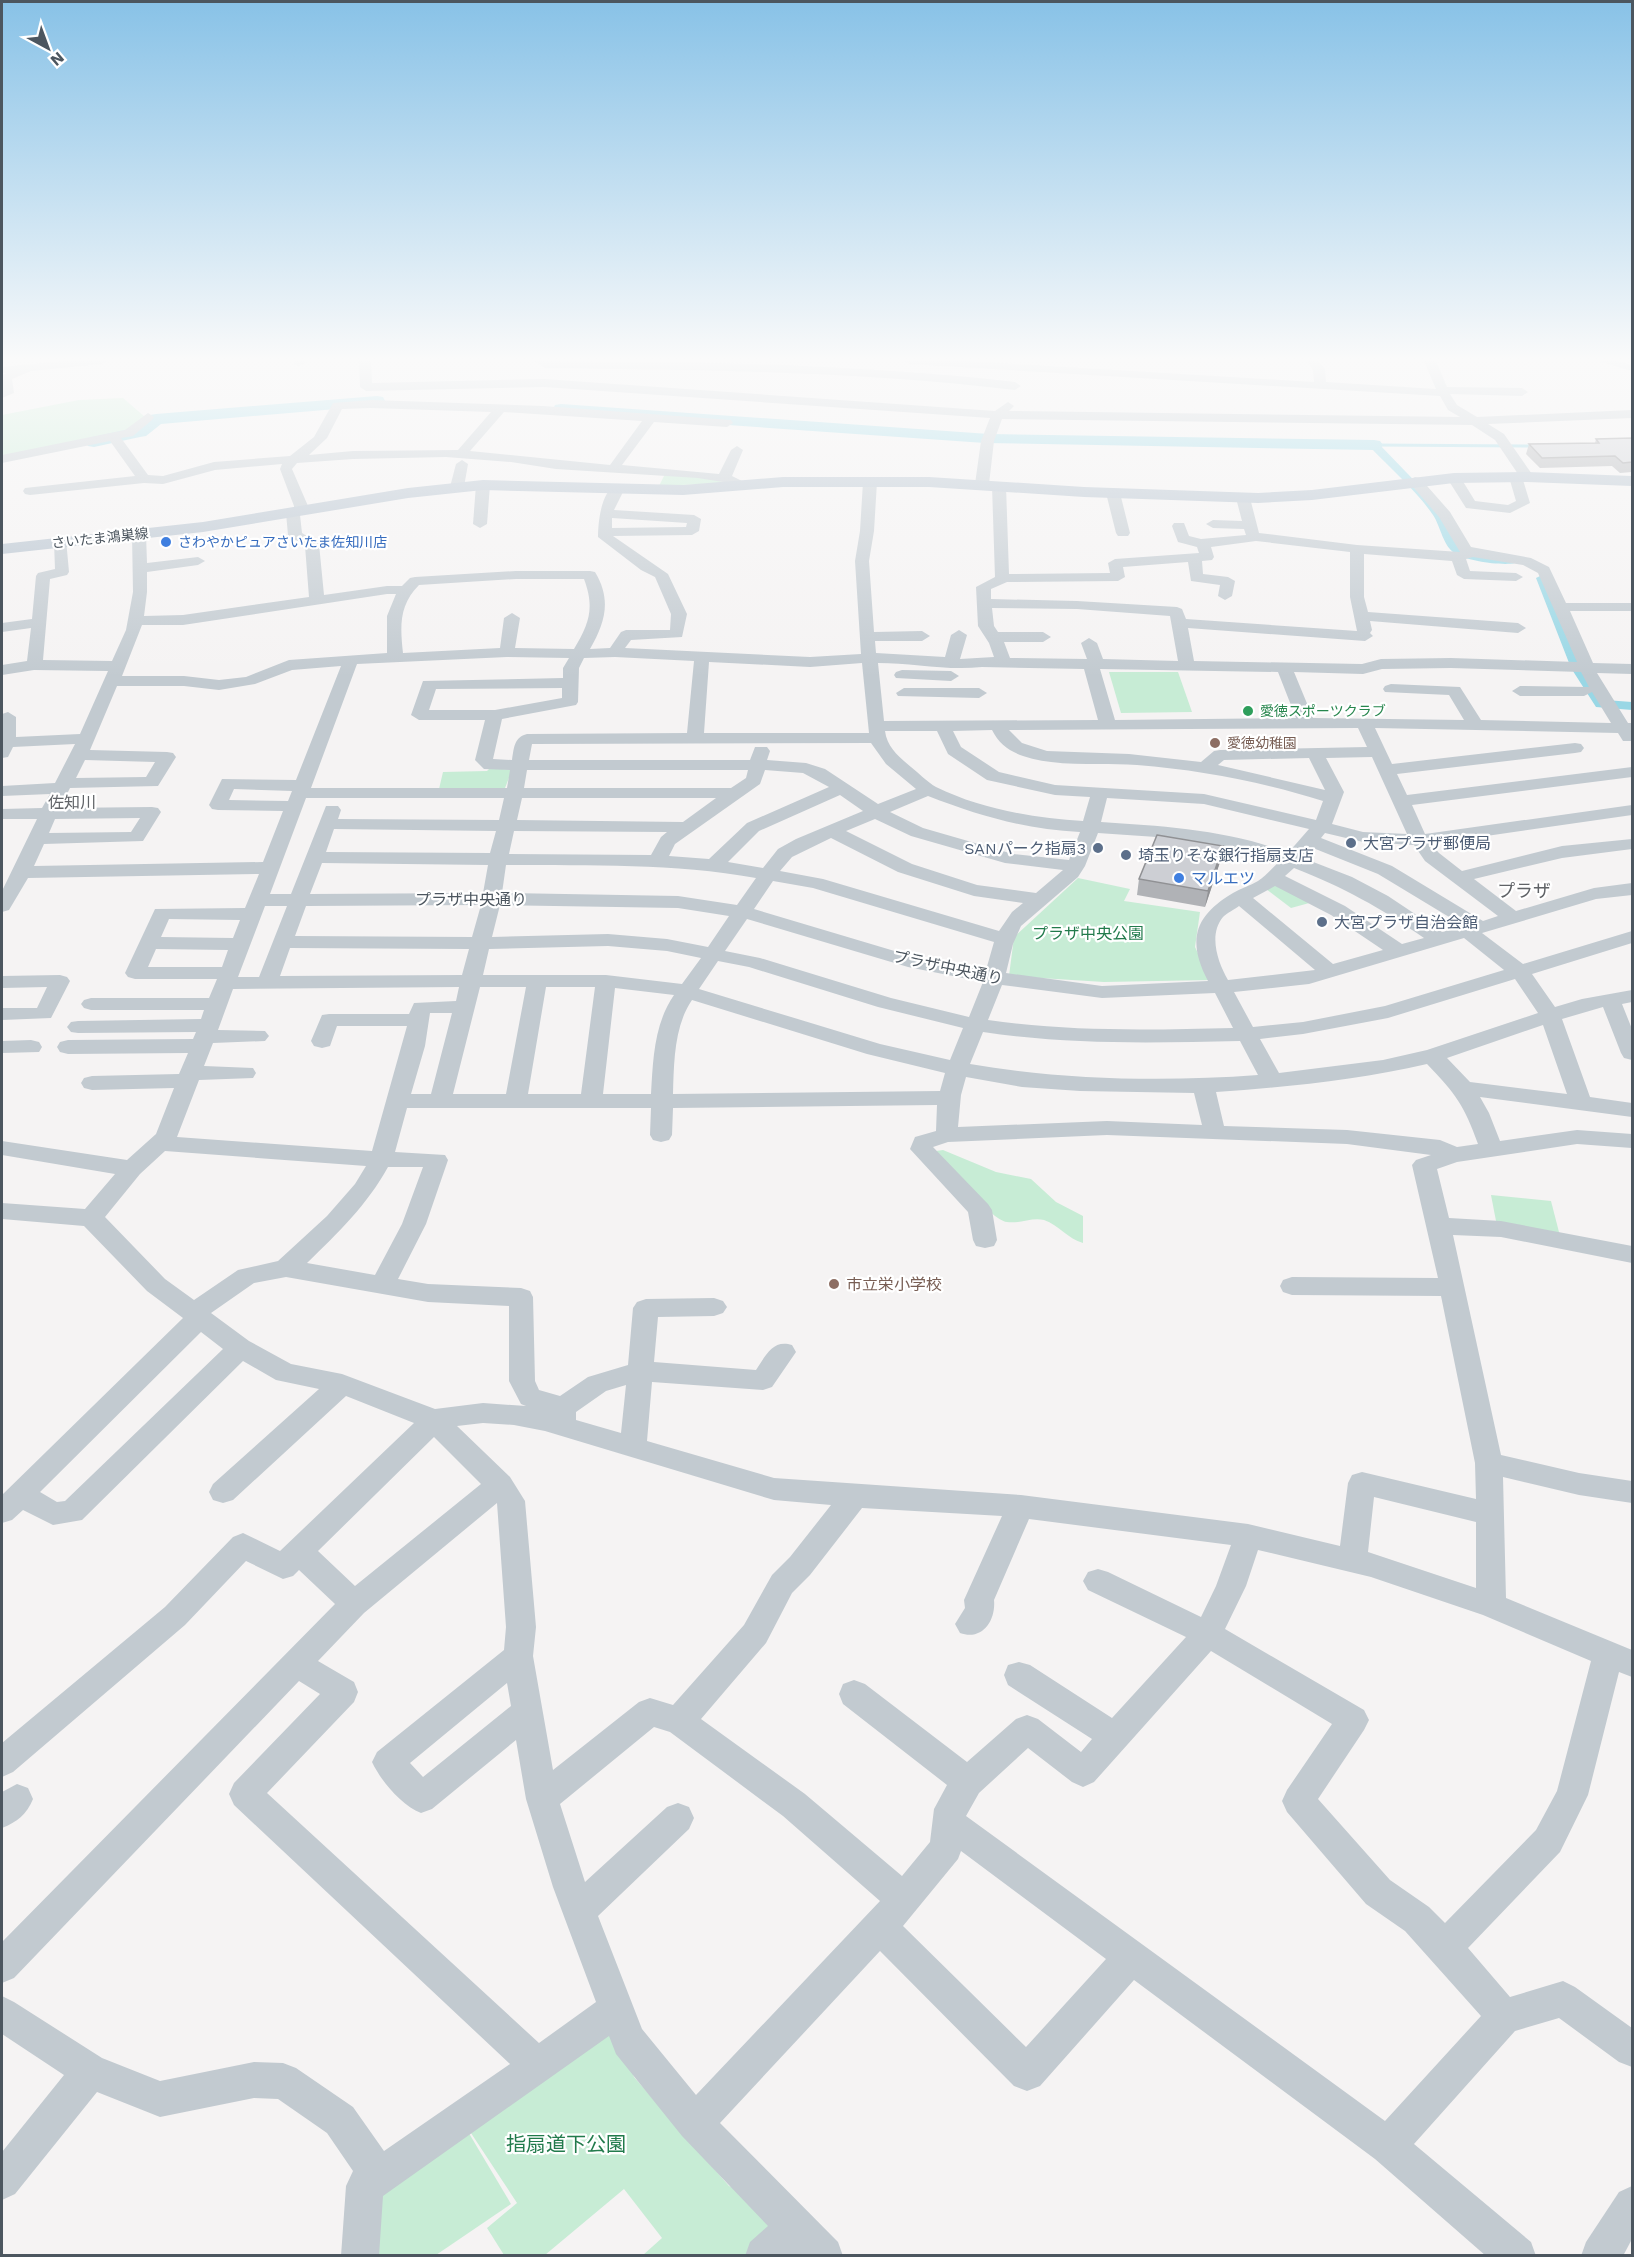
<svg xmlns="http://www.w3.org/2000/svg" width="1634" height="2257" viewBox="0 0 1634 2257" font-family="'Work Sans','Noto Sans JP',sans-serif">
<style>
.green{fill:#c7ecd5}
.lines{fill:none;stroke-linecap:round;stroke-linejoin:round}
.stream{stroke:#99d7e5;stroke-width:3}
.canal{fill:#99d7e5;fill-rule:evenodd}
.river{fill:#99d7e5;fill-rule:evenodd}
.minor{fill:#c2cad0;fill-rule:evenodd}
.major{fill:#b6c2ce;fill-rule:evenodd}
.wall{fill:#b0b2b6}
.shaded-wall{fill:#909194}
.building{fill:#cdcfd4;stroke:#909194;stroke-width:1.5}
.shop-dot{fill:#3f7fe0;stroke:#fff;stroke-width:2}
.leisure-dot{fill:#2e9e5b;stroke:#fff;stroke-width:2}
.education-dot{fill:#8d6e63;stroke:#fff;stroke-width:2}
.service-dot{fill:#5c6f8a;stroke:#fff;stroke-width:2}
.labels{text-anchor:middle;stroke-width:4.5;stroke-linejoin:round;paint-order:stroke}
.far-street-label{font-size:14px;fill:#4c565f;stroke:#fff}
.far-shop-label{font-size:14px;fill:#366cbe;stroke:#fff;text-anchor:start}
.far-leisure-label{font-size:14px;fill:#27864d;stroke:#fff;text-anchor:start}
.far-education-label{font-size:14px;fill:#785e54;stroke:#fff;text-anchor:start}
.far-quarter-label{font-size:16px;fill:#606367;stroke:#fff}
.service-label{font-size:16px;fill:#4e5e75;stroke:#fff;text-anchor:start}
.shop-label{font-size:16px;fill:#366cbe;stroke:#fff;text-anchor:start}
.street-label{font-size:16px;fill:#4c565f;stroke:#fff}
.park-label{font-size:16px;fill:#227b4c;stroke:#fff}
.education-label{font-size:16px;fill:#785e54;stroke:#fff;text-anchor:start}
.neighbourhood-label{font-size:18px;fill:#606367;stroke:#fff}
.near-park-label{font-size:20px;fill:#227b4c;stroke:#fff}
</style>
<rect width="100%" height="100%" fill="#f5f3f3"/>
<g class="green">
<polygon points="123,398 145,417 133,430 2,457 2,415 79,400"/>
<polygon points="665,474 697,476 728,483 659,486"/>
<polygon points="1109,672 1178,672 1192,712 1121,713"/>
<polygon points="490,768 512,770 505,788 439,789 443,772 487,771"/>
<polygon points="1078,878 1130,889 1124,901 1200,912 1195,947 1211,980 1104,982 1009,976 1014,937"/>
<polygon points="1271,886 1280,886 1313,902 1291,908 1266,889"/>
<path d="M943,1150L996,1172L1031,1179L1056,1202L1083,1216V1243C1068,1239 1059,1225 1044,1220C1032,1217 1019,1224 1007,1222C990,1220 948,1165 936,1151Z"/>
<polygon points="1491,1195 1551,1201 1560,1236 1496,1221"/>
<polygon points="616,2022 634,2077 729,2186 744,2192 769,2218 771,2234 746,2255 643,2255 662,2238 624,2189 545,2255 504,2255 487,2228 517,2203 467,2127"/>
<polygon points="467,2130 511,2204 436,2255 378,2256 379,2193"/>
</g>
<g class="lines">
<polyline class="stream" points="1374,445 1535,446"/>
<g class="canal">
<path d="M1370,443H1378L1433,500L1445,517L1459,545L1474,553L1515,559V563C1503,566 1467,561 1456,554C1443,547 1441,527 1433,515C1416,490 1391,469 1370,447Z"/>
<polygon points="1542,575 1548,578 1583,668 1605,700 1632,702 1632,710 1596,707 1571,668 1536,578"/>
</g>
<g class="river">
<polygon points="377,396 383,397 385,401 383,405 161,424 146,436 140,437 94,447 88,446 85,442 88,438 134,428 150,415 156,414"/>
<polygon points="561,404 989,434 1374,440 1380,441 1383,445 1380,449 1374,450 985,443 555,413 553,409 555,405"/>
</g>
<g class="minor">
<polygon points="62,361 108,361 102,364 31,371 12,379 14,393 2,398 2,375 7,373 2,373 2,367"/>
<polygon points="293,361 305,361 305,363 299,366 295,365"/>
<polygon points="359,361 371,361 372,383 544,379 995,411 1008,402 1014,406 1009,411 1460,417 1448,410 1440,396 909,364 903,361 968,361 1314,382 1313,370 1307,361 1319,361 1325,369 1326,382 1436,389 1424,361 1436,361 1447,387 1522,388 1528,392 1522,396 1450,394 1457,405 1477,417 1632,410 1632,418 1488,424 1504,434 1534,477 1532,480 1523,480 1530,503 1510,513 1466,508 1447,478 1449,475 1459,475 1475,501 1508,505 1516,501 1509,477 1511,474 1518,474 1495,440 1472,425 1002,419 994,441 989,484 982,488 975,484 981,441 990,418 544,387 366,391 360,387"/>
<path d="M534,361C694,361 856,364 1015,382L1021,386L1015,390C859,371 702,370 545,368Z"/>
<polygon points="1598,361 1618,361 1632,365 1632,371"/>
<path d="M371,400L543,406L731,420L733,423L727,427L654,422L622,465L719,474L731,450L737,446L743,450L732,476L750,485L748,488L743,489L729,483L698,478L556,469L511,462L446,457L353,459L297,463L292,469L308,506L305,514L300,515L302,533L319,544L324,595L387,586H402L410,578L415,577L516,571H590L595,572C612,600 605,623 590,649L610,648L621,632L626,630H670L671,614L655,577L641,570L598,537C598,523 601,489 618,484L625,488L614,510L694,515L701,519L699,531L692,535L613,536L668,574L687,614L682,637L631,640L625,648L810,657L861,654L855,561L860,531L863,482L870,478L877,482L874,531L869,561L874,632L922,631L930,636L922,641H875L876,653L945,657L951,635L959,630L967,635L960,659L994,657L989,643L978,626L976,587L995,577L992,486L999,482L1006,486L1009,574L1110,573L1108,563L1115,559L1199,553L1197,547L1178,542L1172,526L1174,523H1184L1189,536L1201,539L1246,535L1244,529L1213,528L1206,524L1213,520L1242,521L1236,498L1243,494L1250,498L1259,533L1357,545L1460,552L1439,517L1408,481L1415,477L1420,478L1450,512L1471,547L1531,558L1549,567L1566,603H1632V611H1570L1593,663L1632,664V674L1597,673L1628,723H1632V741H1623L1618,733L1375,728L1392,764L1575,743L1581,744L1584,748L1581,752L1575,753L1397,774L1407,795L1632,767V777L1412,805L1425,834L1632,805V815L1431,844L1439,853L1462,871L1562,846L1632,839V849L1562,858L1474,879L1516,911L1594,888L1632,883V895L1596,899L1482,933L1523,964L1632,931V943L1532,974L1555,1007L1582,999L1632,990V1002L1622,1004L1632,1029V1060L1624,1058L1621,1053L1603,1007L1562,1019L1590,1097L1632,1103V1117L1480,1097L1489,1113L1500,1141L1577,1130L1632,1134V1148L1577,1144L1457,1162L1437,1169L1449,1218L1501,1221L1632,1246V1263L1501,1237L1453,1235L1501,1455L1579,1473L1632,1481V1503L1579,1495L1503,1477L1506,1598L1632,1650V1677L1619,1672L1588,1795L1560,1852L1468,1948L1510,1997L1563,1981L1575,1987L1632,2028V2067L1619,2062L1559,2018L1515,2031L1414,2144L1531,2242L1536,2256H1486L1375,2159L1134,1980L1040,2086L1027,2091L1014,2086L880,1951L720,2123L838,2242L843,2256H797L795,2254L793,2256H745L750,2242L768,2226L682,2136L616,2054L609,2036L383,2196L379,2256H341L346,2186L353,2171L327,2133L278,2099L254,2098L160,2117L97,2092L15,2194L2,2200V2152L64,2075L2,2034V1996L14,2002L102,2058L160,2081L254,2062L283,2063L296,2068L353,2107L384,2151L510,2064L234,1805L229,1794L234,1783L320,1694L299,1681L14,1978L2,1983V1942L335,1604L299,1570L293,1576L283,1579L246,1561L185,1625L13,1772L2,1777V1743L165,1607L233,1537L243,1533L280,1551L414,1423L346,1396L233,1500L223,1503L213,1500L209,1492L213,1484L319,1389L276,1380L243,1361L82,1520L53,1525L23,1510L12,1520L2,1523V1495L183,1318L147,1291L84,1226L2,1219V1203L85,1209L115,1174L2,1155V1141L127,1160L156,1134L174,1088L92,1090L84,1088L81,1083L84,1078L92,1076L179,1074L188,1053L68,1054L60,1052L57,1047L60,1042L68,1040L193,1039L196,1032L78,1033L71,1032L67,1027L71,1022L78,1021L201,1019L204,1010H91L84,1008L81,1004L84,1000L91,998H209L217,979H135L128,977L125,973L155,909L245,908L259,874L28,878L9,910L2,912V891L37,819H2V809L42,808L50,794L2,796V786L55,783L75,744L13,747L8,757L2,758V714L8,712L16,717V737L80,734L108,671L34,670L2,675V665L27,661L31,628L2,632V623L32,619L36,576L38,573L55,569L54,542L56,539H66L69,572L67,575L50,579L43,660L112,661L126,630L133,592L132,534L139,530L146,534L147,563L198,557L205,561L198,565L147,572V592L144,616L183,615L309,597L305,546L288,535L286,513L294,509V506L280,469L282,464L215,470L163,484L144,483L30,495L25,494L23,491L25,488L135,476L110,441L2,463V455L125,430L148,413L154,417L152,420L133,436L121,438L148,475L163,476L214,462L290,456L314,437L333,403ZM371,408L491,412L458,450L353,451L309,455L327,438L342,409ZM504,412L642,421L610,465L470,451ZM612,518L687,523L686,527L612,528ZM1256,541L1350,552V597L1357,631L1186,619L1182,609L1177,607L1077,601L991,599V589L1007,582L1118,581L1125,577L1123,567L1188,562L1191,581L1220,585L1218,596L1225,600L1232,596L1235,581L1228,577L1203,574L1202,561L1212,560L1214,557L1211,547ZM1364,554L1452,561L1457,575L1464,579L1516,581L1523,577L1516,573L1470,571L1466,559L1473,557L1523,565L1538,573L1577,662L1451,658L1381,659L1362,664L1194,661L1188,628L1365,641L1373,636L1370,633L1372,630L1370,621L1518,633L1526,628L1518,623L1368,612L1364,597ZM516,579H584C595,608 589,624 574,649L515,648L520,618L512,613L504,618L500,648L403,653C400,626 399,605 419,585ZM387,594H396L387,616V653L289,660L246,677L219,680L184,676H122L142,625H183ZM992,608L1077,609L1170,616L1178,661L1103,659L1097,643L1089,638L1081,643L1087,659L1010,658L1004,642H1043L1051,637L1043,632H998L994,626ZM507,657L569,658L563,668V678L423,681L411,715L419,720H485L475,760L484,769L510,770L507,788H311L357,664ZM615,657L694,661L687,733L527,734C514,737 514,748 512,760L493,759L502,719L576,705L578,702L579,668L584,658ZM709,662L810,667L862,663L869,733H704ZM878,663C912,663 948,671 982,667L1084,669L1098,720L884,721ZM341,666L296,780L222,779L209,805L212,809L218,810L283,811L263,862L34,866L44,844L143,841L161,812L158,808L152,807L60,808L70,788L158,786L176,757L173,753L167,752L90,750L117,686H184L219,690L255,684L292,670ZM1451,668L1581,672L1589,687L1520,686L1512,691L1520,696H1584L1592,692L1611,723L1481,720L1460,687L1391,684L1385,686L1383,689L1385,692L1449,695L1464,720L1313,718L1294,672L1363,674L1382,669ZM1100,669L1278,672L1296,718L1115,720ZM562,688V698L495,710H429L436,689ZM1358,728L1367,747L1220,750L1214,751L1201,762L1129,754L1047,751L1022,743L1009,730ZM992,730C999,744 1009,751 1023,756C1060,768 1099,762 1137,765C1201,770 1262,782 1323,801L1316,820L1204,794L1055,785L999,772L961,747L953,731ZM885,731H937L948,754L987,780L1055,795L1090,797L1083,821C1033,818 981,809 936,787C927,782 919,773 911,767C899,757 887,747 885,731ZM871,743L886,764L916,789L878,804L825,769L806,763L767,760L770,751L767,747H755L750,760H529L532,744ZM1372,757L1407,834L1363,832L1332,824L1344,792L1326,758ZM1309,758L1325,790L1218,765L1224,760ZM85,760L155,762L146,777L76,778ZM527,770H748L746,778L731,788H524ZM765,770L803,773L829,787L747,823L709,859L669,856L675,844L760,784ZM234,789L292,791L288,801L229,800ZM840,795L863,811L796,839L778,849L763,868L728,862L759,831ZM928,796C980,816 1024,829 1080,832L1069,860L1013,854L923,828L890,812ZM306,798H504L499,820L338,819L341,810L338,806H326L291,894H270ZM522,798H716L683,822L517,820ZM1107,798L1204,804L1309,829L1288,853C1230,830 1163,826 1101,822ZM140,818L131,832L49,833L55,819ZM875,819L911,836L1005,863L1063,870L1036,893L977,885L912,864L846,831ZM334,829L496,831L490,853L326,852ZM514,831L667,832L661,837L651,855L509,854ZM1098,833C1158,837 1223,840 1279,862C1272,868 1266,876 1258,881C1250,886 1241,888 1233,893C1194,916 1187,941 1208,981L1102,986L1006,973L1013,944L1021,926L1078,877L1085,866ZM1325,833L1363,842L1414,845L1425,861L1498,916L1483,921L1392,866L1321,838ZM831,838L898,872L974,896L1023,903L1012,912L999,931L823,879L780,871L792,857ZM1313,848L1378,874L1464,926L1442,932L1388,896L1352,877L1303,858ZM322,863L488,865L483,893L310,894ZM506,865C590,866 673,863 756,878L737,905L678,896L502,893ZM1294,868C1345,888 1379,907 1424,938L1402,944L1345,906L1285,876ZM773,881L813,888L994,942L986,970L918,958L754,909ZM1275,886L1331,915L1383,950L1333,964L1253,898ZM481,905L472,937L295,936L306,906ZM500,905L678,908L729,916L708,947L667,939L608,934L492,937ZM265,906H287L259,977H238ZM1239,906L1315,970L1228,980C1218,963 1208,935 1223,917C1227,913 1235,909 1239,906ZM169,919L240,920L233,938L161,937ZM747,919L908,967L983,982L969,1017L891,998L760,958L725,951ZM1464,938L1504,970L1385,1006L1303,1022L1253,1027L1234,992L1309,984ZM608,946L667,951L701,958L682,984L606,975H483L489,949ZM290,948L469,949L462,975L280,976ZM156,949L228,950L222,967H148ZM718,961L749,967L878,1007L963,1028L950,1060L880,1044L699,989ZM1515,979L1538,1013L1427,1050L1383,1060L1279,1073L1260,1039L1303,1034L1388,1018ZM1002,985L1102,998L1215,993L1233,1028C1151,1030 1069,1032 988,1020ZM459,987L456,1001L414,1003L409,1014H329L322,1015L311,1041L314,1046L322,1048L330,1046L337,1026H407L372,1151L177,1137L199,1080L253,1078L256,1073L253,1068L204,1066L213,1043L265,1041L269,1036L265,1031L218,1030L233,989ZM480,987H526L506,1094H453ZM546,987H595L581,1094H528ZM615,988L674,995C654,1024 653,1060 651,1094H603ZM692,1000L867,1054L945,1073L940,1091L673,1094C674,1063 674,1026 692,1000ZM430,1013H452L431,1094H411L425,1046ZM1543,1025L1567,1094L1470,1082L1447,1058ZM983,1032C1068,1045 1153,1043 1240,1041L1258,1075C1163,1082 1065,1080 970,1064ZM1427,1064C1456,1094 1464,1105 1478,1144L1457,1147L1440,1140L1347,1130L1224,1126L1216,1092C1287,1087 1358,1080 1427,1064ZM966,1077L1022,1087L1080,1091L1194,1093L1202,1125L1107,1121L958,1127L961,1095ZM937,1105L936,1131L915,1137L910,1149L968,1212L973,1240L976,1246L985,1248L994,1246L997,1240L992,1210L988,1204L933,1147L948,1142L1107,1135L1347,1144L1431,1155L1416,1160L1412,1165L1438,1278L1292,1277L1283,1280L1280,1286L1283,1292L1292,1295L1441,1296L1475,1463L1476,1499L1362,1472L1352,1475L1348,1483L1340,1546L1248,1524L1021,1495L774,1478L647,1441L652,1382L763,1390L772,1387L796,1352L792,1345C773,1339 766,1355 756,1370L654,1362L658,1317L714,1316L723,1313L727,1307L723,1301L714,1298L646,1299L637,1302L633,1308L628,1365L588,1377L560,1396L539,1390L535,1381L533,1297L530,1291L521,1288L428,1284L398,1279L426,1224L448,1160L445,1155L395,1152L407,1108H651L650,1135L653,1140L661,1142L669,1140L672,1135L673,1108ZM165,1151L366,1166L355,1184L327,1216L278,1261L238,1270L194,1300L165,1279L105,1217L140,1174ZM388,1167H423L402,1224L375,1275L307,1263C338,1233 367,1205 388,1167ZM286,1277L428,1302L509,1306V1381L521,1404L526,1406L483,1403L435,1409L342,1374L291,1364L249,1341L211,1313L254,1283ZM201,1332L223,1349L65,1501L57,1502L40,1492ZM626,1385L621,1433L576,1420V1412L606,1391ZM483,1423L514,1425L545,1431L774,1500L831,1505L790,1557L772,1575L744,1625L673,1705L650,1698L639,1702L553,1770L533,1656L536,1627L525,1501L510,1477L457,1426ZM434,1437L481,1484L355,1586L318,1551ZM1374,1497L1476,1522V1588L1368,1552ZM497,1503L506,1627L504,1650L377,1752L372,1762C381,1781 401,1805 421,1813L432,1809L516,1740L526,1799L553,1887L596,2002L539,2043L267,1793L354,1702L358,1692L354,1682L318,1661L364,1613ZM862,1508L1002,1516L964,1600L965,1608L955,1624L960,1633C982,1641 996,1621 994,1600L1029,1519L1231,1545L1216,1586L1201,1617L1108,1572L1098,1569L1088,1572L1083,1581L1088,1590L1186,1637L1112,1718L1030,1665L1019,1662L1008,1665L1004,1675L1008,1685L1092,1739L1081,1752L1038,1719L1027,1715L1016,1719L967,1762L865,1684L854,1680L843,1684L839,1694L843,1704L947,1785L934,1809L930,1842L902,1876L805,1794L701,1719L766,1643L792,1593L810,1575ZM1258,1550L1371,1577L1483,1615L1591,1661L1557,1791L1536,1830L1445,1923L1429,1907L1390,1880L1318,1799L1364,1730L1369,1720L1364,1710L1225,1629L1246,1586ZM1211,1651L1332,1724L1287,1790L1282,1801L1287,1812L1366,1904L1405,1931L1481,2016L1385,2121L966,1816L979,1793L1028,1748L1072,1782L1083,1787L1094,1782ZM507,1683L511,1706L423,1777L410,1763ZM654,1727L670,1732L783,1816L880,1901L696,2095L642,2029L598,1916L689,1829L694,1818L689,1807L678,1803L667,1807L585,1882L560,1804ZM961,1851L1106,1959L1026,2047L903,1926L958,1859Z"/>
<polygon points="462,460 468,464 464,487 457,491 450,487 456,464"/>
<polygon points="483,481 490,485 487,524 480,528 473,524 476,485"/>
<polygon points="1113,489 1120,493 1130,533 1128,536 1118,536 1116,533 1106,493"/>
<polygon points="902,670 951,671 959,676 951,681 896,678 894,675 896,672"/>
<polygon points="904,688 979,688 987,693 979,698 898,696 896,693"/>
<polygon points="60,975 67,977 70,981 51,1018 2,1020 2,1008 37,1008 47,987 2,988 2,976"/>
<polygon points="31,1040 39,1042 42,1047 39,1052 2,1053 2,1041"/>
<path d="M17,1784L28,1788L33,1799C27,1814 17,1822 2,1828V1792Z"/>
<polygon points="1632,2186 1632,2239 1623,2256 1581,2256 1586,2242 1619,2192"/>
</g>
<polygon class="major" points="1527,472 1632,476 1632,486 1527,482 1454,483 1312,500 1258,503 1084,497 929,487 783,487 683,495 483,490 408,498 203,532 2,554 2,544 203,522 408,488 483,480 683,485 783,477 929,477 1084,487 1258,493 1312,490 1454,473"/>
</g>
<g class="wall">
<polygon points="1632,438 1632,472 1620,473 1612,466 1540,468 1526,454 1529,444 1595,443 1596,439"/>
<polygon points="1223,846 1220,862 1205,907 1137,895 1139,879"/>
</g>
<polygon class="shaded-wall" points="1223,846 1220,862 1205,907 1208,891"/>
<g class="building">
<polygon points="1632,438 1632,462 1623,463 1615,456 1542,458 1529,444 1599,443 1596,439"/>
<polygon points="1157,835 1223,846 1208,891 1139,879"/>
</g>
<linearGradient id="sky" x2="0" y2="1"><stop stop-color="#88c2e7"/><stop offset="0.53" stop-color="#fafafa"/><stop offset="1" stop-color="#fafafa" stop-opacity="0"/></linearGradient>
<rect width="1634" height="677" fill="url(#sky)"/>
<g class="shop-dot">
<circle cx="166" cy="542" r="6"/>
<circle cx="1179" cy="878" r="6"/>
</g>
<circle class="leisure-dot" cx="1248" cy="711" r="6"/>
<g class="education-dot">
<circle cx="1215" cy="743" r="6"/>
<circle cx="834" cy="1284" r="6"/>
</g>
<g class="service-dot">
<circle cx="1351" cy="843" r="6"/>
<circle cx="1098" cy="848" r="6"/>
<circle cx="1126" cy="855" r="6"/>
<circle cx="1322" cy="922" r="6"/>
</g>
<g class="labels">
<g class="far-street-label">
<text transform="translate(100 538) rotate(-6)" y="5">さいたま鴻巣線</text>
</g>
<g class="far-shop-label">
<text x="178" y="547">さわやかピュアさいたま佐知川店</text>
</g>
<g class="far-leisure-label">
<text x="1260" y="716">愛徳スポーツクラブ</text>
</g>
<g class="far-education-label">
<text x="1227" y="748">愛徳幼稚園</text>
</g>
<g class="far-quarter-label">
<text x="72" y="808">佐知川</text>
</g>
<g class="service-label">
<text x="1363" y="849">大宮プラザ郵便局</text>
<text x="1086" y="854" text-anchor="end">SANパーク指扇3</text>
<text x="1138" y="861">埼玉りそな銀行指扇支店</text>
<text x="1334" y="928">大宮プラザ自治会館</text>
</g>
<g class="shop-label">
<text x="1191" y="884">マルエツ</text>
</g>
<g class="street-label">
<text x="471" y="905">プラザ中央通り</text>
<text transform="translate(948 967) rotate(12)" y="6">プラザ中央通り</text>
</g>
<g class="park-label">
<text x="1088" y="939">プラザ中央公園</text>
</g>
<g class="education-label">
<text x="846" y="1290">市立栄小学校</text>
</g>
<g class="neighbourhood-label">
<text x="1524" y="897">プラザ</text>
</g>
<g class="near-park-label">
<text x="566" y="2151">指扇道下公園</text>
</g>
</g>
<rect width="1634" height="2257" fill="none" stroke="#4c565f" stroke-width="6"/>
<g transform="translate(48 48) rotate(139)" stroke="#ffffff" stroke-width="4.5" paint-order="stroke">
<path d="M0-4.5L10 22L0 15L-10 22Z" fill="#4c565f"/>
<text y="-9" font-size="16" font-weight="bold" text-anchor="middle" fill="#4c565f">N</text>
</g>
</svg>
